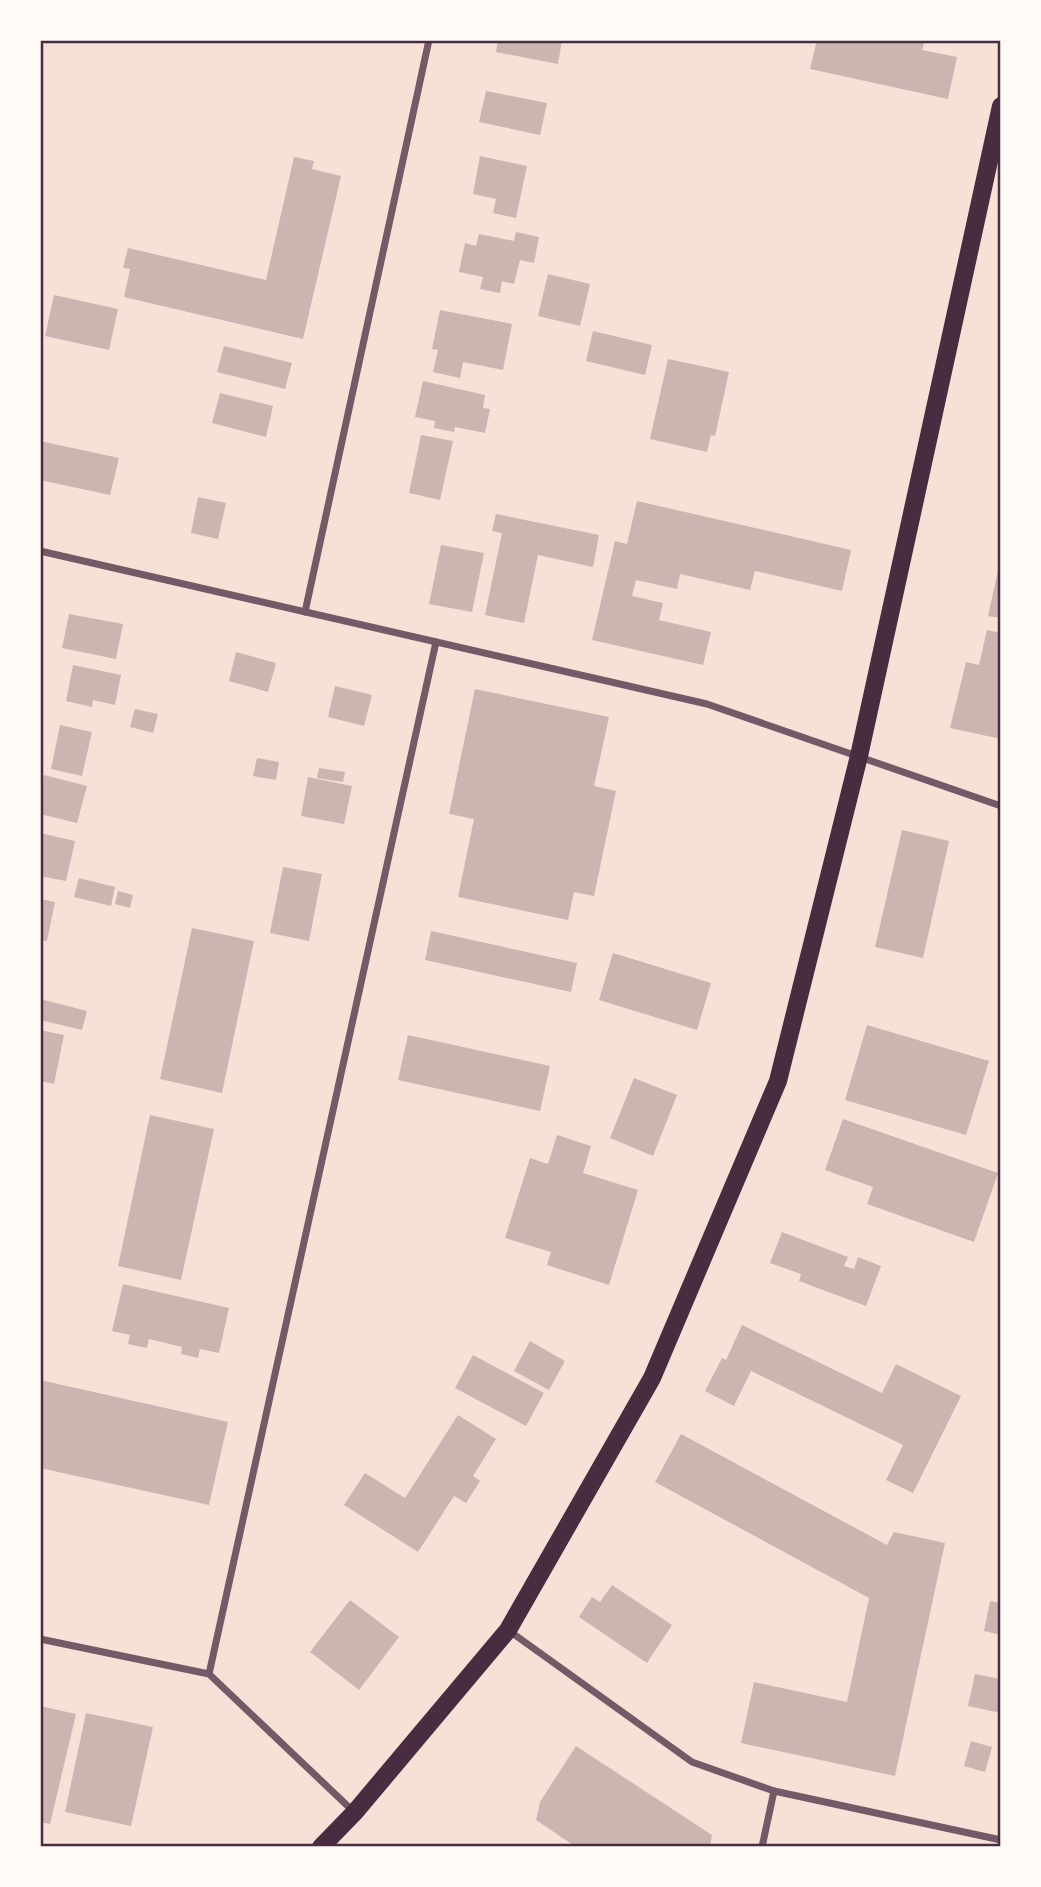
<svg xmlns="http://www.w3.org/2000/svg" width="1041" height="1887" viewBox="0 0 1041 1887" font-family="Rubik,sans-serif">
<style>
.building{fill:#ccb4b1}
.lines{fill:none;stroke-linecap:round;stroke-linejoin:round}
.minor{stroke:#755966;stroke-width:7}
.primary{stroke:#4a2c40;stroke-width:18}
.neatline{fill:none;stroke:#4a2c40;stroke-width:2.5}
</style>
<rect width="100%" height="100%" fill="#f7e1d7"/>
<g class="building">
<polygon points="498,40 562,40 558,64 496,52"/>
<polygon points="817,40 925,40 922,50 957,57 948,99 810,69"/>
<polygon points="486,91 547,103 540,135 479,122"/>
<polygon points="480,156 527,166 516,218 493,213 496,199 473,194"/>
<polygon points="294,157 314,161 312,169 341,176 303,339 124,297 130,269 123,268 128,248 266,280"/>
<polygon points="516,232 539,237 534,263 520,260 514,284 502,281 500,293 480,289 483,277 459,272 465,243 476,246 479,234 514,241"/>
<polygon points="548,274 590,284 580,326 538,316"/>
<polygon points="54,295 118,309 109,350 45,336"/>
<polygon points="440,310 512,324 503,370 463,362 460,378 433,372 438,350 432,349"/>
<polygon points="593,331 652,345 645,375 586,361"/>
<polygon points="224,346 292,363 285,389 217,372"/>
<polygon points="668,359 729,372 715,436 711,435 707,452 650,439"/>
<polygon points="423,381 485,395 483,408 490,409 485,433 455,427 454,432 434,428 435,421 415,417"/>
<polygon points="220,393 273,406 266,437 212,423"/>
<polygon points="421,435 453,441 440,500 409,493"/>
<polygon points="40,441 119,458 110,495 40,480"/>
<polygon points="198,497 226,503 218,539 191,533"/>
<polygon points="637,501 851,550 842,591 755,571 750,590 680,574 677,589 636,580 632,596 663,603 659,620 711,632 703,665 592,640 615,541 627,544"/>
<polygon points="496,514 599,535 593,567 538,555 524,623 485,615 502,533 492,531"/>
<polygon points="441,545 484,553 472,612 429,604"/>
<polygon points="1000,561 1001,562 1001,618 988,616"/>
<polygon points="69,614 123,624 116,659 62,648"/>
<polygon points="987,630 1001,633 1001,739 950,728 966,662 979,665"/>
<polygon points="236,652 276,663 268,692 229,681"/>
<polygon points="73,665 121,675 115,705 93,700 92,707 66,701"/>
<polygon points="335,686 372,695 364,726 328,717"/>
<polygon points="475,689 609,717 594,786 616,791 594,896 574,892 568,920 458,897 474,819 449,814"/>
<polygon points="135,709 158,714 153,733 130,727"/>
<polygon points="60,725 92,732 82,776 51,769"/>
<polygon points="257,758 279,762 276,780 253,776"/>
<polygon points="319,768 345,772 343,782 317,778"/>
<polygon points="44,775 87,786 77,823 40,814 40,791"/>
<polygon points="308,777 352,786 344,824 301,816"/>
<polygon points="902,830 949,841 923,958 875,947"/>
<polygon points="40,833 75,841 66,881 40,876"/>
<polygon points="283,867 322,874 309,941 270,933"/>
<polygon points="79,878 115,887 111,906 74,897"/>
<polygon points="118,891 133,895 130,908 115,904"/>
<polygon points="40,899 55,902 47,941 40,940"/>
<polygon points="192,928 254,941 222,1093 160,1079"/>
<polygon points="431,931 577,963 571,992 425,960"/>
<polygon points="613,953 711,983 697,1030 599,1000"/>
<polygon points="40,999 87,1011 82,1030 40,1020"/>
<polygon points="867,1025 989,1061 966,1135 845,1100"/>
<polygon points="40,1030 64,1035 54,1084 40,1081"/>
<polygon points="408,1035 550,1066 540,1111 398,1080"/>
<polygon points="634,1078 677,1095 653,1156 610,1138"/>
<polygon points="150,1115 214,1129 181,1280 118,1266"/>
<polygon points="843,1119 998,1173 974,1242 867,1204 873,1187 825,1170"/>
<polygon points="557,1135 591,1146 583,1173 638,1190 609,1285 547,1265 551,1252 505,1238 530,1158 548,1164"/>
<polygon points="782,1232 848,1257 844,1266 854,1269 858,1257 881,1266 866,1306 799,1281 801,1274 770,1263"/>
<polygon points="123,1284 229,1308 219,1353 200,1349 198,1358 181,1354 182,1347 149,1339 147,1348 128,1344 130,1335 112,1331"/>
<polygon points="742,1325 882,1393 896,1364 961,1396 913,1493 886,1480 903,1445 751,1371 734,1406 705,1391 722,1358 726,1360"/>
<polygon points="530,1341 565,1361 549,1390 514,1371"/>
<polygon points="473,1355 544,1393 526,1426 455,1388"/>
<polygon points="40,1380 228,1422 209,1505 40,1468"/>
<polygon points="458,1415 496,1439 473,1476 480,1481 466,1503 454,1496 418,1552 344,1505 365,1473 405,1498"/>
<polygon points="681,1434 887,1545 894,1532 945,1543 895,1776 741,1743 754,1682 847,1702 869,1598 655,1482"/>
<polygon points="612,1585 672,1625 647,1663 579,1617 592,1597 600,1602"/>
<polygon points="350,1600 399,1637 359,1690 310,1652"/>
<polygon points="990,1601 1001,1603 1001,1635 984,1631"/>
<polygon points="975,1674 1001,1679 1001,1713 968,1706"/>
<polygon points="40,1706 76,1714 50,1824 40,1822"/>
<polygon points="86,1713 153,1727 131,1826 65,1812"/>
<polygon points="971,1741 992,1747 985,1772 964,1766"/>
<polygon points="576,1746 712,1835 710,1847 576,1847 536,1820 540,1802"/>
</g>
<g class="lines">
<g class="minor">
<polyline points="40,551 707,704 1001,806"/>
<polyline points="305,612 429,40"/>
<polyline points="508,1630 692,1762 774,1791 1001,1840"/>
<polyline points="40,1639 209,1674 354,1812"/>
<polyline points="209,1674 436,642"/>
<polyline points="762,1847 774,1791"/>
</g>
<polyline class="primary" points="321,1847 355,1812 508,1630 652,1378 778,1081 859,756 1001,106"/>
</g>
<rect width="1041" height="1887" fill="none" stroke="#fffaf5" stroke-width="84"/>
<rect x="42" y="42" width="957" height="1803" class="neatline"/>
</svg>
